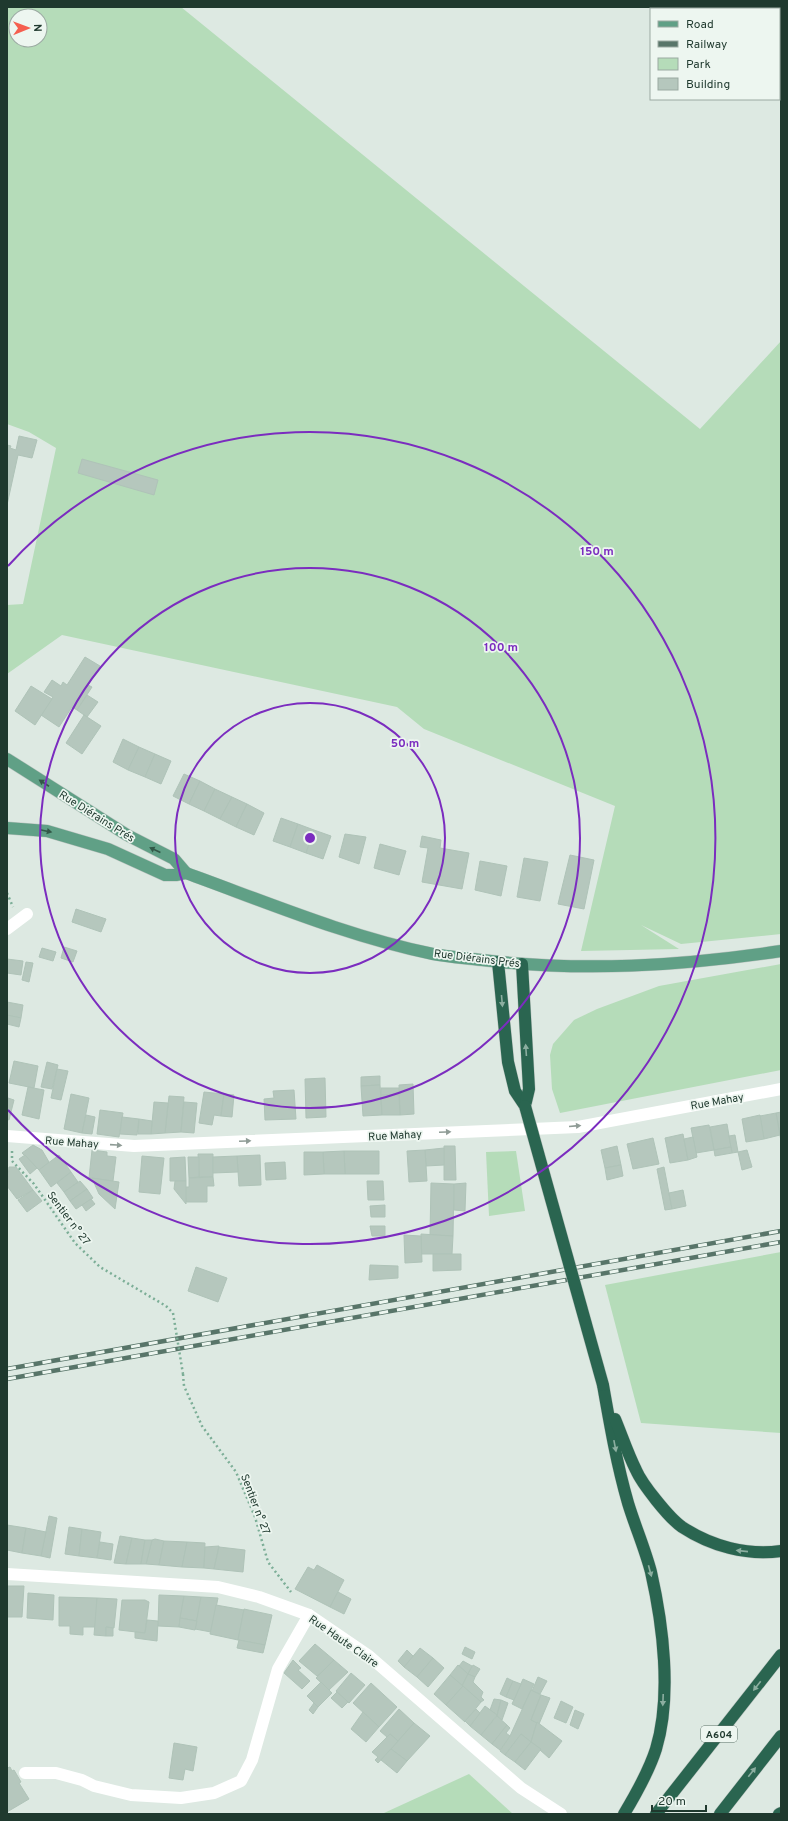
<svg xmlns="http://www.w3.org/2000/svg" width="788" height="1821" viewBox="0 0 788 1821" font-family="Overpass,sans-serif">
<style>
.green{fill:#b5dcb9;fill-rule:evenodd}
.building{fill:#b5c7bd;stroke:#afc3b8}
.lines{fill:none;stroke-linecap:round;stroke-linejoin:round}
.major-casing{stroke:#bcc4c0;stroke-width:13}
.highway-casing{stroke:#bcc4c0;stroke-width:13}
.path{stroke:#7cae97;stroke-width:2.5;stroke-dasharray:2 3;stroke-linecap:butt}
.minor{stroke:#fff;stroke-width:12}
.major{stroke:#60a086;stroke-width:12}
.highway{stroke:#2a6550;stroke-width:12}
.rail-casing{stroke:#587569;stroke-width:4.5}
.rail{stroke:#edf6f0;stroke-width:3;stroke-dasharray:9;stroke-linecap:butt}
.highway-bridge-casing{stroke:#bcc4c0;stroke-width:13;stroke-linecap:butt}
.path-bridge{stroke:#7cae97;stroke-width:2.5;stroke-dasharray:2 3;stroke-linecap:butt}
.highway-bridge{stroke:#2a6550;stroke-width:12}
.oneway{fill:#325848}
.oneway2{fill:#8caea0}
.oneway3{fill:#8f9c96}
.ring{fill:none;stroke:#7b2cbf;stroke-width:2}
.labels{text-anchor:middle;stroke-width:3.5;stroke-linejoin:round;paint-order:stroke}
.shield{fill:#edf6f0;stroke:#5d7268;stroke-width:1}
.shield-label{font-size:10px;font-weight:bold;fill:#1f392e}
.street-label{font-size:11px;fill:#1f392e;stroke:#edf6f0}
.centre{fill:#7b2cbf;stroke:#edf6f0;stroke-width:2}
.ring-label{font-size:12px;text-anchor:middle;font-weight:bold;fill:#7b2cbf;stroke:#edf6f0;stroke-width:3.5;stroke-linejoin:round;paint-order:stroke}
</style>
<rect width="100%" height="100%" fill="#dde9e2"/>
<g class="green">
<path d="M7,7H181L700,429L781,341V934L681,944L641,925L679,949L581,951L615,806L424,729L397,707L62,635L7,674V605L23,604L56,448L29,432L7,424ZM16,16H40V40H16Z"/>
<polygon points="781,964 781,1070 560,1113 552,1089 550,1055 553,1044 574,1020 597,1009 659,986"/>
<polygon points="516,1151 525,1211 489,1216 486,1152"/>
<polygon points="781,1252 781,1433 641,1423 605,1285"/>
<polygon points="469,1774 513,1814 384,1814 384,1813"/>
</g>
<g class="building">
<polygon points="19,436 37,440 32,458 18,455 7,505 7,445 11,446 10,448 16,450"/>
<polygon points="82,459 158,480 154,495 78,473"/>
<polygon points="85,657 100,666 88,685 92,687 77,710 72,707 59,727 41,715 53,697 44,692 52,680 61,686 63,682 67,685"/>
<polygon points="31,686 52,699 35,725 15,711"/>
<polygon points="87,695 98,702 87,717 77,710"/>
<polygon points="84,715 101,726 82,754 66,743"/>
<polygon points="123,739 139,747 128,770 113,762"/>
<polygon points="139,747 155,754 145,777 128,770"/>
<polygon points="155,754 171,761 161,784 145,777"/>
<polygon points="184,774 200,781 189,804 173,796"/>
<polygon points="200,781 215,789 204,811 189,804"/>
<polygon points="215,789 232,797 220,819 204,811"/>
<polygon points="232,797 247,804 236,827 220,819"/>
<polygon points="247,804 264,813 254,835 236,827"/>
<polygon points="281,818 298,824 290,847 273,841"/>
<polygon points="298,824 314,830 306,853 290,847"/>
<polygon points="314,830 331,836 323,859 306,853"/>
<polygon points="345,834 366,837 359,864 339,857"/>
<polygon points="422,836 441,840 440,848 469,853 462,889 422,882 428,848 420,847"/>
<polygon points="380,844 406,851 399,875 374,868"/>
<polygon points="570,855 594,860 584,909 558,904"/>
<polygon points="524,858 548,862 540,901 517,897"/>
<polygon points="480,861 507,866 501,896 475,890"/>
<polygon points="76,909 106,919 101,932 72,922"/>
<polygon points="64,947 77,951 73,962 61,958"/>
<polygon points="42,948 56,952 53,961 39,957"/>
<polygon points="7,959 23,961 21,975 7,973"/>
<polygon points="26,962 33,963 29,982 22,980"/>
<polygon points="7,1002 23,1005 21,1018 7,1015"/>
<polygon points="7,1015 21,1018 19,1027 7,1024"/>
<polygon points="14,1061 38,1066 34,1088 9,1083"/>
<polygon points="47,1062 58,1065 52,1089 41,1087"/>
<polygon points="57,1069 68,1071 61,1100 51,1098"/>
<polygon points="380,1076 380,1085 361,1086 361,1077"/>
<polygon points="325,1078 326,1117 306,1118 305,1079"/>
<polygon points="413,1084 414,1114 400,1115 399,1085"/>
<polygon points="380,1085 382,1115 363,1116 361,1086"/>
<polygon points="28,1087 44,1090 39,1119 22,1115"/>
<rect x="381" y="1088" width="18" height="7"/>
<polygon points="294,1090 296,1119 265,1120 264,1099 274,1098 273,1091"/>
<polygon points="204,1092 224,1094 221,1116 214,1115 212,1125 199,1123"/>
<polygon points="71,1094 89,1098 82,1133 64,1129"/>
<polygon points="224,1094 234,1095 232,1117 221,1116"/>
<polygon points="381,1095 399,1095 400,1115 382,1115"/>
<polygon points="169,1096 184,1097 181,1132 165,1133"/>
<polygon points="8,1098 14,1100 9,1120 7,1119"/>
<polygon points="154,1102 168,1103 165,1133 151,1134"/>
<polygon points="184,1102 197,1103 194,1133 181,1132"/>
<polygon points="100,1110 123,1113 119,1137 97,1134"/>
<polygon points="781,1112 781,1141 776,1113"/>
<polygon points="776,1113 780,1135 764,1139 760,1116"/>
<polygon points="86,1115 95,1117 92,1134 82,1133"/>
<polygon points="760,1115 764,1139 746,1142 742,1119"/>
<polygon points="122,1117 139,1119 137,1135 120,1134"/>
<polygon points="139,1119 152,1121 151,1134 138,1134"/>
<polygon points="727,1124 731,1147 714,1150 710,1127"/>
<polygon points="709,1125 714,1150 696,1153 691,1128"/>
<polygon points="683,1134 688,1160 670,1163 665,1138"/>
<polygon points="735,1135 738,1152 732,1153 729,1136"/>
<polygon points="693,1137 697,1157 688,1160 684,1139"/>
<polygon points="653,1138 659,1164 633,1169 627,1144"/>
<polygon points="33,1145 42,1150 49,1162 39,1170 22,1153"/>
<polygon points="444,1146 455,1146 456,1180 444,1180"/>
<polygon points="617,1146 621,1165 605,1168 601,1150"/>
<polygon points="731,1147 732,1153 715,1156 714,1150"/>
<polygon points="444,1148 444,1165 426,1166 425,1150"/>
<polygon points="92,1150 107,1152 107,1156 116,1157 113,1181 89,1178"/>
<polygon points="425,1150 427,1181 409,1182 407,1151"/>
<polygon points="747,1150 752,1167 742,1170 738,1152"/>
<polygon points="344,1151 379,1151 379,1174 345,1174"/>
<polygon points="344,1151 345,1174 324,1174 323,1152"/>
<polygon points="304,1152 323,1152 324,1174 304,1175"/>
<polygon points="198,1154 213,1154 213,1177 199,1177"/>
<polygon points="25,1155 37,1168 30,1174 19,1159"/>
<polygon points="59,1155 71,1172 51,1187 39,1170"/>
<polygon points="260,1155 261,1185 239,1186 237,1156"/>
<polygon points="142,1156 164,1158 160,1194 139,1192"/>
<polygon points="237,1156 238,1172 213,1173 213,1157"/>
<polygon points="185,1157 186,1181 170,1181 170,1158"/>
<polygon points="188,1157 199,1157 199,1177 189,1178"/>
<polygon points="285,1162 286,1179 266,1180 265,1163"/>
<polygon points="621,1165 623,1176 607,1180 605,1168"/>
<polygon points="9,1167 16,1167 33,1190 17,1199 7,1186"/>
<polygon points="664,1167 672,1209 665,1210 657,1169"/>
<polygon points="71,1172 78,1182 64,1192 57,1183"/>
<polygon points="213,1177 214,1186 207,1186 207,1202 186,1202 185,1187 189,1187 189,1178"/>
<polygon points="92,1178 119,1182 115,1209 99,1194"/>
<polygon points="80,1181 87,1189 70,1201 64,1192"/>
<polygon points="175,1181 186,1181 186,1204 174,1189"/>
<polygon points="367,1181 383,1181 384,1200 368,1200"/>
<polygon points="431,1183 454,1184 453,1236 430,1235"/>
<polygon points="466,1183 465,1211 454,1210 454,1184"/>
<polygon points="87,1189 93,1198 76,1209 70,1201"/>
<polygon points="33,1190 42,1201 27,1212 18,1200"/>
<polygon points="683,1190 686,1206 672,1209 669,1193"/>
<polygon points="91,1199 95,1204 86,1211 82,1205"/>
<polygon points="385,1205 385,1217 371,1217 370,1206"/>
<polygon points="370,1226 385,1226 385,1236 372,1236"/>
<polygon points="421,1234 453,1236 452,1254 421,1254"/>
<polygon points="404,1235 421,1236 422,1262 405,1263"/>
<polygon points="433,1254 461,1254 461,1270 433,1271"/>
<polygon points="370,1265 398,1266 398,1278 369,1280"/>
<polygon points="196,1267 227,1278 218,1302 188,1291"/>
<polygon points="49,1516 57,1518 50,1558 41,1556"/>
<polygon points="7,1525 26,1528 22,1553 7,1550"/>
<polygon points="69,1527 82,1529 79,1556 65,1554"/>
<polygon points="26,1528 46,1532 41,1556 22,1553"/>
<polygon points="82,1529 101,1532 97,1558 79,1556"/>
<polygon points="120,1536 132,1538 126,1564 114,1563"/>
<polygon points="132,1538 145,1540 141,1564 126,1564"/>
<polygon points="155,1539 164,1541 159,1565 146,1564 152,1540"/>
<polygon points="145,1540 152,1540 146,1564 141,1564"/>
<polygon points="164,1541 187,1542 182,1567 159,1565"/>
<polygon points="100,1542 113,1544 111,1560 97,1558"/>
<polygon points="187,1542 205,1543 204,1568 182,1567"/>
<polygon points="219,1546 214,1569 204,1568 205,1547"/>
<polygon points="219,1547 245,1550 243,1572 214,1569"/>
<polygon points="317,1565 344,1580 330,1607 295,1589 308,1567 314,1570"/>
<polygon points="7,1586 24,1586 22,1617 7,1617"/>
<polygon points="338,1592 351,1599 344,1614 330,1607"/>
<polygon points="28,1593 54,1595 53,1620 27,1618"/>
<polygon points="159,1595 184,1596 179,1627 158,1626"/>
<polygon points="184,1596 201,1597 197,1621 180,1618"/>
<polygon points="59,1597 97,1598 96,1627 83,1627 83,1635 70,1634 70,1626 59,1626"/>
<polygon points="201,1597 218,1598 211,1632 195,1629"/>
<polygon points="97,1598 117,1599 114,1628 106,1627 106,1636 94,1635"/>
<polygon points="122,1600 145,1600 149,1602 145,1633 119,1630"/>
<polygon points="216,1605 244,1610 238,1640 210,1634"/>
<polygon points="244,1609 272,1615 265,1645 238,1640"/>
<polygon points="180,1618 197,1621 195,1630 179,1627"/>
<polygon points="147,1620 158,1621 157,1641 135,1638 135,1632 145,1633"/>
<polygon points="106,1627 113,1628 113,1636 106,1636"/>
<polygon points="239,1640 265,1645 263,1653 237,1648"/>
<polygon points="315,1644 334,1660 317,1676 299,1661"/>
<polygon points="465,1647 475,1652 472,1659 462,1654"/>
<polygon points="420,1648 433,1658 417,1677 404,1667"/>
<polygon points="407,1650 413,1656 404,1667 398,1661"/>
<polygon points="433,1658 444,1668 428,1687 417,1677"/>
<polygon points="293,1660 301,1668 298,1670 310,1681 302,1689 284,1673"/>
<polygon points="334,1660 348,1672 329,1690 316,1678"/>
<polygon points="463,1661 472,1666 468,1674 459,1666"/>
<polygon points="458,1665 468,1674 462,1686 450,1675"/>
<polygon points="473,1665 480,1669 475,1677 468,1674"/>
<polygon points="351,1673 365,1685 349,1703 336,1691"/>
<polygon points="468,1674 475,1677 473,1682 483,1692 481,1697 484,1700 481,1702 462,1686"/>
<polygon points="450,1675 463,1686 446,1705 434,1694"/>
<polygon points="538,1677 547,1681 540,1694 532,1691"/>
<polygon points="507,1678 513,1681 506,1697 500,1694"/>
<polygon points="523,1679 534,1684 522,1709 512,1704"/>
<polygon points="513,1681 521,1684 514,1700 506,1697"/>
<polygon points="321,1682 332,1693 318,1707 307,1696"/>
<polygon points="371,1683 397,1707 379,1727 353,1703"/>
<polygon points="463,1686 481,1702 465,1722 446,1705"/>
<polygon points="531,1690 541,1695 531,1720 537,1722 531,1742 521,1734 505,1755 500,1751 510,1736"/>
<polygon points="337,1692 348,1702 342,1708 331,1698"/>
<polygon points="541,1695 550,1698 539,1724 531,1720"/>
<polygon points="494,1699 501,1700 497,1715 490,1710"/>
<polygon points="501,1700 508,1703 502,1720 497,1716"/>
<polygon points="561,1701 573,1707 566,1723 554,1718"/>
<polygon points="314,1703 318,1707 313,1714 309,1710"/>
<polygon points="485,1706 497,1715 481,1735 470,1726"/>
<polygon points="399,1709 414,1723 398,1741 390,1734 387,1737 380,1731"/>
<polygon points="476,1709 480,1713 470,1726 465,1721"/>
<polygon points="575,1710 584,1714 578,1729 570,1725"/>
<polygon points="363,1712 379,1727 366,1742 351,1729"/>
<polygon points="497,1716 507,1725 492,1744 481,1735"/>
<polygon points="537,1722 562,1741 549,1758 531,1742"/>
<polygon points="414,1723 430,1736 407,1761 391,1749"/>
<polygon points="507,1725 510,1728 506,1733 510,1736 500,1750 492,1744"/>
<polygon points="390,1734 398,1741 378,1763 375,1760 378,1757 372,1752"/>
<polygon points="521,1734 531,1742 515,1762 505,1755"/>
<polygon points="531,1742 541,1749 525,1770 515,1762"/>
<polygon points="174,1743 197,1747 193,1771 185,1769 183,1780 169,1778"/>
<polygon points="391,1749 407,1761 397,1773 381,1760"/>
<polygon points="10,1767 12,1771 14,1770 21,1782 19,1783 29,1799 7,1812 7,1768"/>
</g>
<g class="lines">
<defs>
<g id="major">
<polyline points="7,759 127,835 174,859 186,873"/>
<path d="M7,828L47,831L108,849L165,875H177L186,873C266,902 349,937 433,954C449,957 466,958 482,960C583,972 680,966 781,951"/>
</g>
<g id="highway">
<polyline points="498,962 508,1062 515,1091 525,1106"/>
<polyline points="522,964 529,1089 525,1106"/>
<path d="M603,1385C610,1425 617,1465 628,1503C635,1526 645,1549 651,1572C663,1625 672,1696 656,1749C649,1771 636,1794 624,1814"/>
<path d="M615,1419C622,1436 628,1454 636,1470C642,1484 669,1518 682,1527C711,1546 747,1556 781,1551"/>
<polyline points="656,1814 781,1655"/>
<polyline points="720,1814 781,1736"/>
<polyline points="779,1814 781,1813"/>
</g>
</defs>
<use href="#major" class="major-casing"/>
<use href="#highway" class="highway-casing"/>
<g class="path">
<polyline points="7,893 13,907"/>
<polyline points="12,1151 12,1161 34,1184 75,1243 100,1267 166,1306 173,1313"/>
<polyline points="183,1374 184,1386 202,1426 236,1472 255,1517 268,1562 291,1592"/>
</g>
<g class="minor">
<polyline points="7,929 27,914"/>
<polyline points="7,1136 134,1146 578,1127 781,1089"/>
<polyline points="7,1574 218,1587 259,1597 309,1615 369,1656 521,1788 561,1814"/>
<polyline points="25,1773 56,1773 82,1780 94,1786 131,1795 181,1798 214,1793 241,1781 252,1760 278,1669 309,1615"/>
</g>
<use href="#major" class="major"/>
<use href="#highway" class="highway"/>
<defs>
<g id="rail">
<polyline points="7,1369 781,1231"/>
<polyline points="7,1379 781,1242"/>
</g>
</defs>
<use href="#rail" class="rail-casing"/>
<use href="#rail" class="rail"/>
<defs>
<polyline id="highway-bridge" points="525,1106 603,1385"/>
</defs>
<use href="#highway-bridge" class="highway-bridge-casing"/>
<polyline class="path-bridge" points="173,1313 183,1374"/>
<use href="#highway-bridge" class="highway-bridge"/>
</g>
<defs><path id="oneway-solid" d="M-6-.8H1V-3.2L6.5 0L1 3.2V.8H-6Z"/></defs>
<g class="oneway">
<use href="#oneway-solid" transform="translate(44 783) rotate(-147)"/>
<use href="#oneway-solid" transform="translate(46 831) rotate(12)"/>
<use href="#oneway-solid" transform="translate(155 850) rotate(-155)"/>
</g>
<g class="oneway2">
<use href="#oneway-solid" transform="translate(502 1001) rotate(85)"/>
<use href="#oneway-solid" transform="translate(526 1050) rotate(-94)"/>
<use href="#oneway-solid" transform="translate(615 1446) rotate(79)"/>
<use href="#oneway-solid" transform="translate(742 1551) rotate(-174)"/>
<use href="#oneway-solid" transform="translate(650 1571) rotate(75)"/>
<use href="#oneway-solid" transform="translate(757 1686) rotate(128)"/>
<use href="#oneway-solid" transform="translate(663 1700) rotate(92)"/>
<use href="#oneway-solid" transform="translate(752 1772) rotate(-52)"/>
</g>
<g class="oneway3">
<use href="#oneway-solid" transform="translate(575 1126) rotate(-5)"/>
<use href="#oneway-solid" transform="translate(445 1132) rotate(-3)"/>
<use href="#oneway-solid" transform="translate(245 1141) rotate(-3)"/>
<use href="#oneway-solid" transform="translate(116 1145) rotate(4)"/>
</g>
<g class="ring">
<circle cx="310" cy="838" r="135"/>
<circle cx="310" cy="838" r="270"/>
<path d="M8 566A406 406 0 1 1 8 1110"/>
</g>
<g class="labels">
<rect class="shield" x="701" y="1726" width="36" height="16" rx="3"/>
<g class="shield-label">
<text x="719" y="1738">A604</text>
</g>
<g class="street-label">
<text transform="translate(97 816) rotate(32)" y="4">Rue Diérains Prés</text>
<text transform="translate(477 958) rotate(7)" y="4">Rue Diérains Prés</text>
<text transform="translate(717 1101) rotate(-10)" y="4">Rue Mahay</text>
<text transform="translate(395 1135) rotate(-3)" y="4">Rue Mahay</text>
<text transform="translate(72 1142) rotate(4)" y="4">Rue Mahay</text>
<text transform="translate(69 1218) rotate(53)" y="4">Sentier n° 27</text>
<text transform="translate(256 1504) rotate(69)" y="4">Sentier n° 27</text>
<text transform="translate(344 1641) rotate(35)" y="4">Rue Haute Claire</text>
</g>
</g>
<circle cx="310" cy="838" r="6" class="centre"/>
<g class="ring-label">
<text x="597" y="555">150 m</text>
<text x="501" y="651">100 m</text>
<text x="405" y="747">50 m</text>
</g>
<rect width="788" height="1821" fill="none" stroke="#1f392e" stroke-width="16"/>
<rect x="650" y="8" width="130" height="92" fill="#edf6f0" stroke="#9baaa2"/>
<rect x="658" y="21" width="20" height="6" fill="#60a086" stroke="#9baaa2"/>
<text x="686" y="28" font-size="12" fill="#1f392e">Road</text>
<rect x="658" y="41" width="20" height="6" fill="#587569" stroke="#9baaa2"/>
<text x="686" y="48" font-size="12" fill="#1f392e">Railway</text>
<rect x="658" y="58" width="20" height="12" fill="#b5dcb9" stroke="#9baaa2"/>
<text x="686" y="68" font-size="12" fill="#1f392e">Park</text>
<rect x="658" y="78" width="20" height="12" fill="#b5c7bd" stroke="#9baaa2"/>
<text x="686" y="88" font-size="12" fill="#1f392e">Building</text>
<g transform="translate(28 28) rotate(89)"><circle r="19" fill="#edf6f0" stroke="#9baaa2"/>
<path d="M0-3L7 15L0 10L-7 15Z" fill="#f55f4f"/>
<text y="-6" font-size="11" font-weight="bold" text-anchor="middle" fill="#1f392e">N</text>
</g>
<path d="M652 1805v6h54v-6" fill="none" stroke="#1f392e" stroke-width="2"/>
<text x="658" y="1805" font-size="12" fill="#1f392e" stroke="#edf6f0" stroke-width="3" paint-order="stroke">20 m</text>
</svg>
